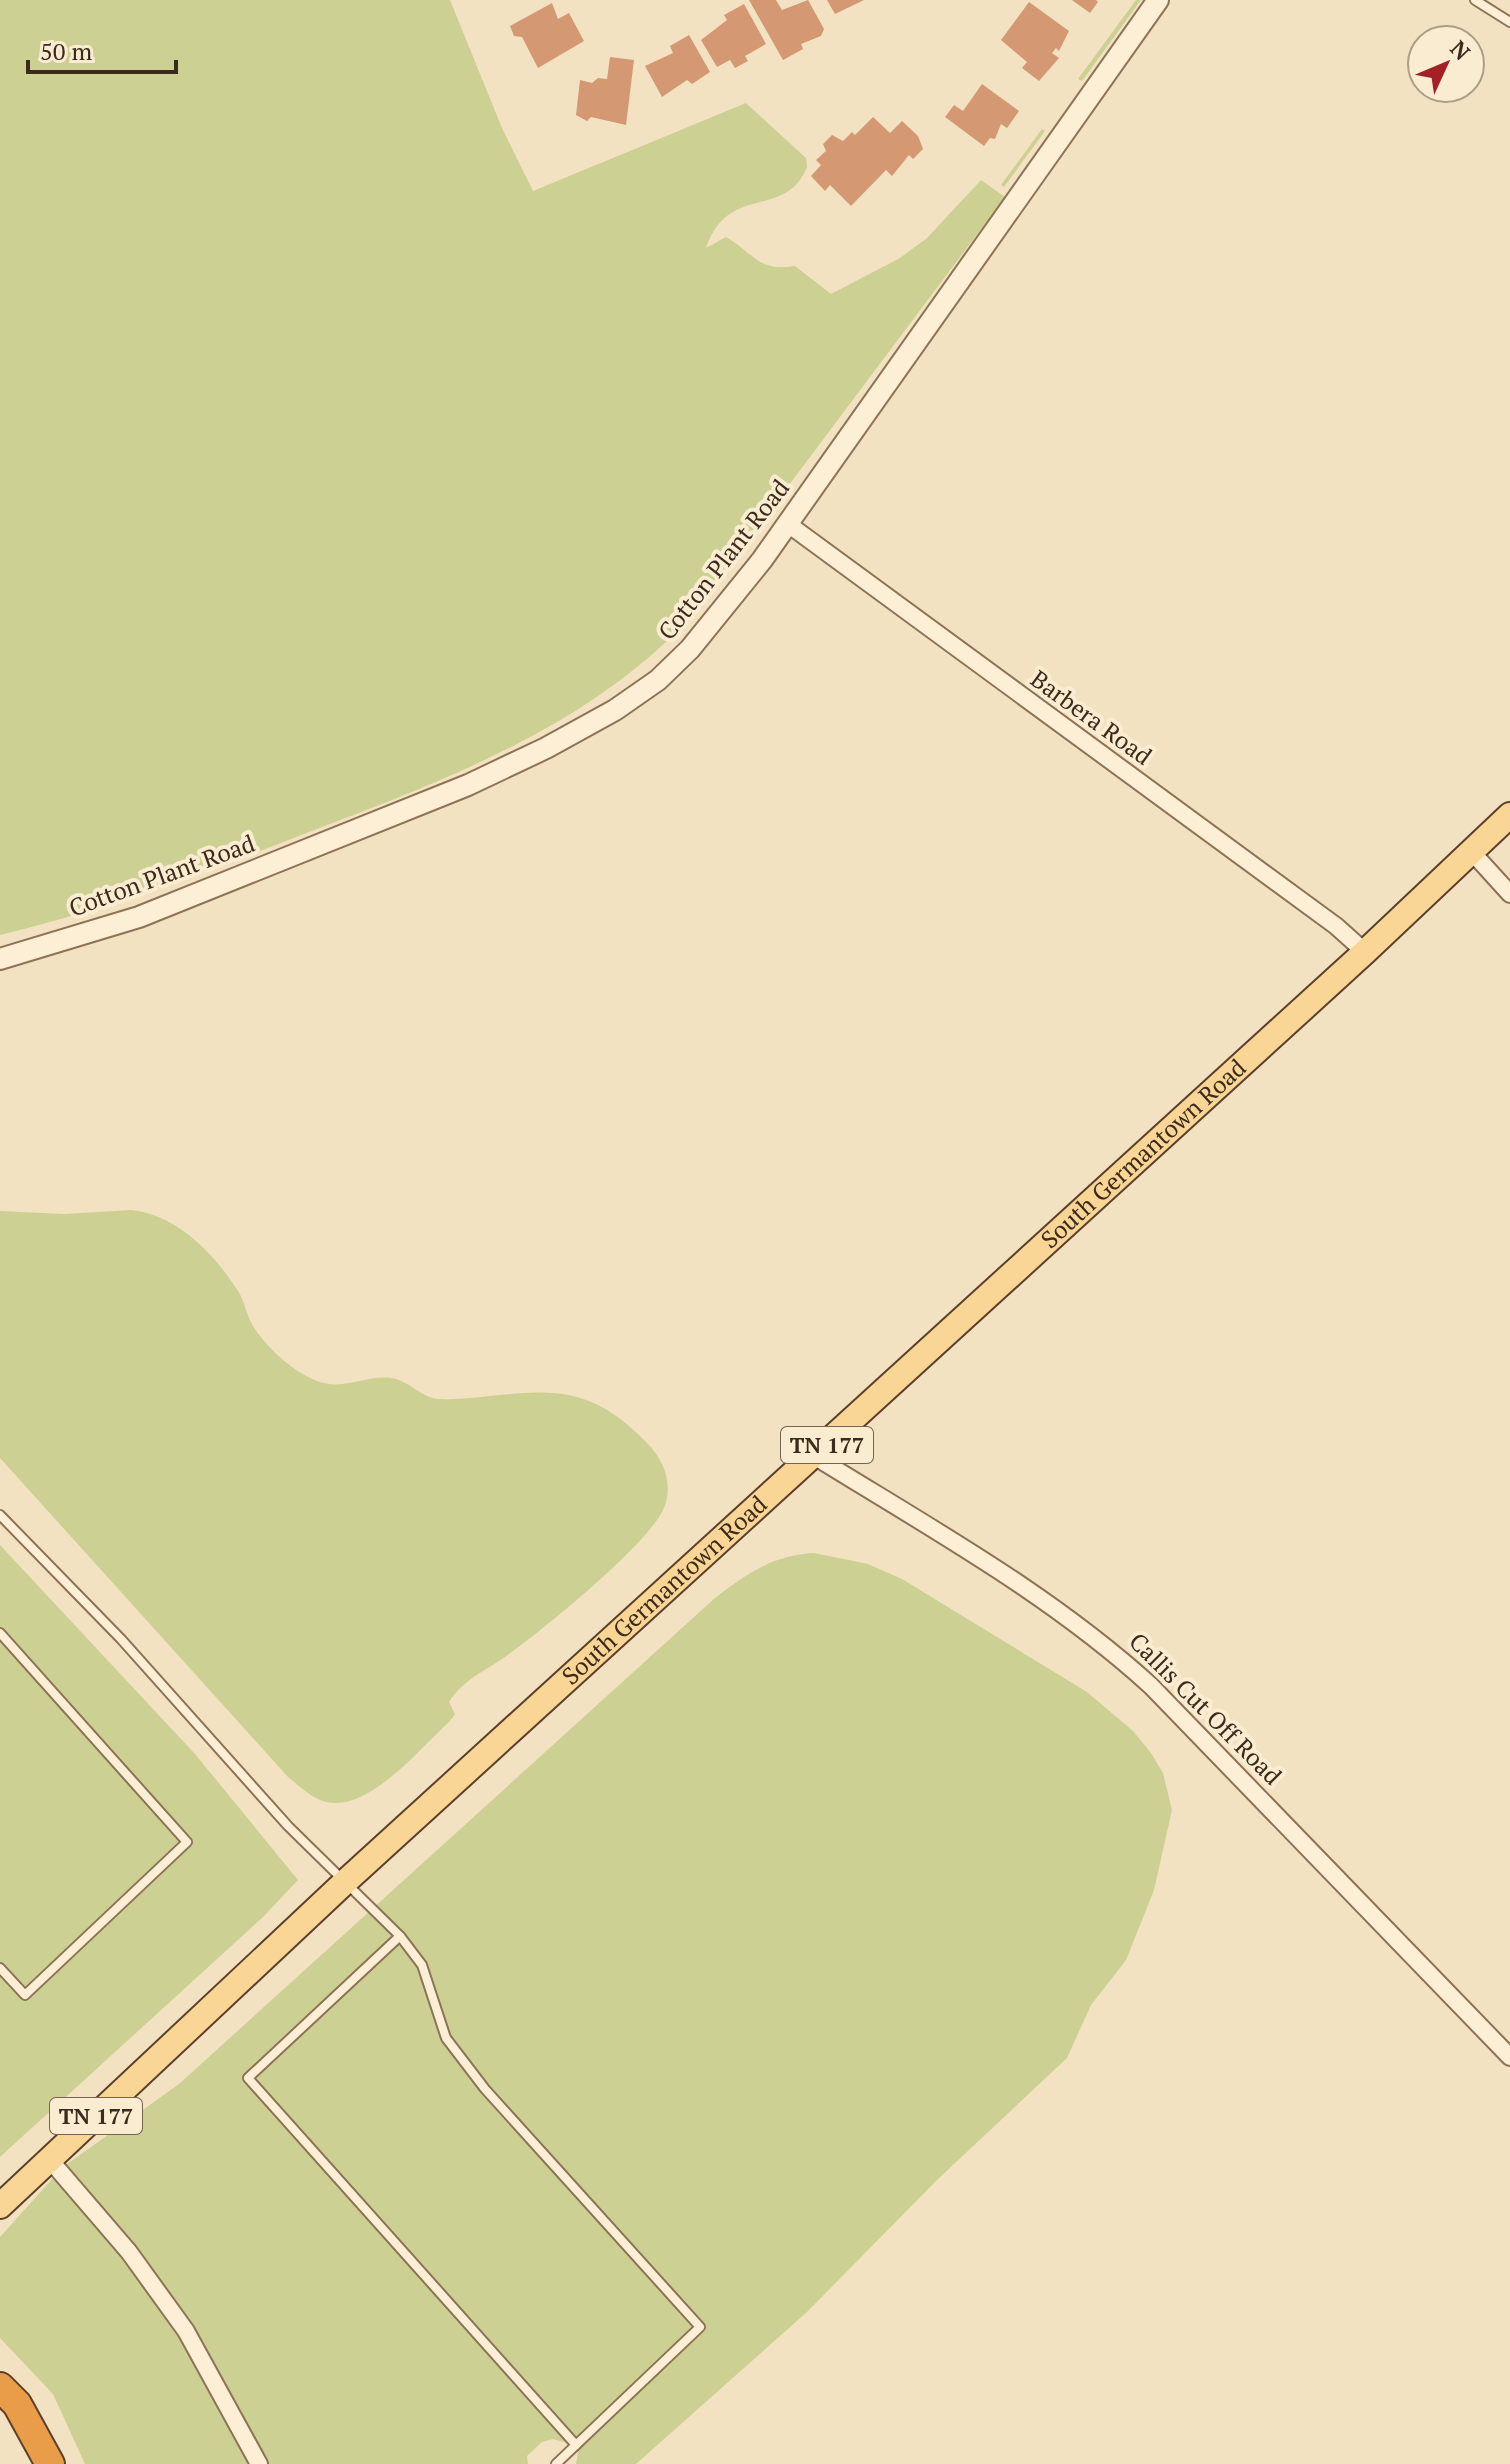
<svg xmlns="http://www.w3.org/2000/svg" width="1510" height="2464" viewBox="0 0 1510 2464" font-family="'PT Serif',serif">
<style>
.green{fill:#ccd193}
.building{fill:#d49873}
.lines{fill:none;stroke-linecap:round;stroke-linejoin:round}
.service-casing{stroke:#8e7256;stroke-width:12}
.minor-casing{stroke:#8e7256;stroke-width:20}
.tertiary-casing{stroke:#8e7256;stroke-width:24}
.primary-casing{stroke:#5b402b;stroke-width:28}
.motorway-casing{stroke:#5b402b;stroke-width:32}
.service{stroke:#fcefd5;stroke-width:8}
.minor{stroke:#fcefd5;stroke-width:16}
.tertiary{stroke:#fcefd5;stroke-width:20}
.primary{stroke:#f9d695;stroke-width:24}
.motorway{stroke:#ea9d49;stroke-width:28}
.labels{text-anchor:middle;stroke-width:8;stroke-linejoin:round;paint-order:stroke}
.shield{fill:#f9ecd1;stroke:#756452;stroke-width:2}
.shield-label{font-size:22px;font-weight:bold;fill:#3c2a1c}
.street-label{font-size:24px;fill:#3c2a1c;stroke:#f9ecd1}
</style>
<rect width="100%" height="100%" fill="#f2e2c1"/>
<g class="green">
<path d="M0,0H450L502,128L533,191L746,103L806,158L807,167C785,221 729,182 706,248L726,237C755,254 758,272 795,266L831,294L900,258L927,238L981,180L1005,197L687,621C585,729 440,782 304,834C204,873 104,910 0,935Z"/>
<polygon points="1136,0 1141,0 1082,81 1078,79"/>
<polygon points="1042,129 1045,131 1004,187 1001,185"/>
<path d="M131,1210C177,1215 214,1253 238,1291C245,1302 247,1318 255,1329C269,1350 296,1374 320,1382C345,1390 366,1375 391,1378C409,1380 422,1399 440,1399C484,1401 528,1386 573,1396C603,1403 627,1422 648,1444C665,1462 674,1486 663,1510C647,1545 544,1629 509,1654C488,1670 464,1678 449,1702L455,1714L450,1721C420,1748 362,1821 318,1799C307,1794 297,1784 288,1777L0,1458V1211L64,1214Z"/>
<polygon points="0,1545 195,1754 298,1880 263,1917 0,2157"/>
<path d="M814,1553L868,1564L902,1579L1087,1692L1133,1731L1151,1753L1163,1773L1172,1810L1154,1890L1126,1960L1091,2005L1067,2058L937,2180L807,2312L636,2464H576L578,2453L571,2444L553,2439L542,2442L527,2456L528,2464H85L53,2394L0,2338V2237L63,2167L179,2084L715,1598C747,1573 774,1555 814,1553Z"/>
</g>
<g class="building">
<polygon points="749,0 776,0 782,10 808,0 824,29 821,36 801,44 803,49 783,60"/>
<polygon points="827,0 864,0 835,14"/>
<polygon points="1072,0 1096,0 1098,2 1090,13"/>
<polygon points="1029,2 1069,31 1059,51 1056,48 1052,53 1059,58 1039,81 1022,68 1027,62 1001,40"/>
<polygon points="552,3 558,19 569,13 584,41 538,68 522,37 514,36 510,26"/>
<polygon points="744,4 766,44 745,56 748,61 735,68 730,60 717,67 701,40 727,20 724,15"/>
<polygon points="689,35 710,72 692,84 687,80 662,97 645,66 673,53 670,46"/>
<polygon points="610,57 634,60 626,125 591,117 587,121 576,115 580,80 592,83 598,78 607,79"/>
<polygon points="982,84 1019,111 1007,128 1001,124 995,139 990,138 984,146 945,117 954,105 963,111"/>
<polygon points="873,117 890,133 902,121 918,136 923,149 913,159 909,155 892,176 886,170 851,206 830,185 825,191 811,176 821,165 816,160 826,151 823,144 832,135 843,141 852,132 855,135"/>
</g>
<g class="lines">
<defs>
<g id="service">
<polyline points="1475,0 1510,22"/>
<polyline points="0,1515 121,1639 288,1826 400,1936 422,1965 446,2038 485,2089 700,2327 556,2464"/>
<polyline points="0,1633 187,1842 25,1995 0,1968"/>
<polyline points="400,1936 248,2078 576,2445"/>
</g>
<g id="minor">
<polyline points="788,524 1336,926 1365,952"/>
<polyline points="1471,851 1510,894"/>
<path d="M814,1456C930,1528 1050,1594 1151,1686L1510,2057"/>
<polyline points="50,2160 129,2252 186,2331 259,2464"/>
</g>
<polyline id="tertiary" points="0,959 139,917 468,785 546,748 615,710 658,680 690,649 762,560 1158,0"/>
<g id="primary">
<path id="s1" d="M0,2206L345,1882L1365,952L1510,815"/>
</g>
<polyline id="motorway" points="0,2387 17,2404 50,2464"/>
</defs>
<use href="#service" class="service-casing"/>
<use href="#minor" class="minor-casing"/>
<use href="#tertiary" class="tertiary-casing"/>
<use href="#primary" class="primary-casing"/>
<use href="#motorway" class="motorway-casing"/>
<use href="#service" class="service"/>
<use href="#minor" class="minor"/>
<use href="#tertiary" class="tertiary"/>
<use href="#primary" class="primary"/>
<use href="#motorway" class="motorway"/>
</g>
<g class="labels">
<g class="shield">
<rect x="781" y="1427" width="92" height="36" rx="6"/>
<rect x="50" y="2098" width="92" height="36" rx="6"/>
</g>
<g class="shield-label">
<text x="827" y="1453">TN 177</text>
<text x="96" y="2124">TN 177</text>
</g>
<g class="street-label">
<text transform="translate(724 560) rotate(-52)" y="8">Cotton Plant Road</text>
<text transform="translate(1091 718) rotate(36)" y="8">Barbera Road</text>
<text transform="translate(162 876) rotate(-20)" y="8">Cotton Plant Road</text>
<text dy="8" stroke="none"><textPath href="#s1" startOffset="1554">South Germantown Road</textPath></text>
<text dy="8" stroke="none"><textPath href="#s1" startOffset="906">South Germantown Road</textPath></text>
<text transform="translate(1205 1709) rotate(45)" y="8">Callis Cut Off Road</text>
</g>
</g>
<g transform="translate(1446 64) rotate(46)"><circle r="38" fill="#f9ecd1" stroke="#ad9e89" stroke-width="2"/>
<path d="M0-6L14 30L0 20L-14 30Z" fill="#a32026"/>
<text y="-12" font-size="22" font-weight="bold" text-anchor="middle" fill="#3c2a1c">N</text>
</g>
<path d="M28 60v12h148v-12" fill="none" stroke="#3c2a1c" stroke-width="4"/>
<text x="40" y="60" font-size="24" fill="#3c2a1c" stroke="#f9ecd1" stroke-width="6" paint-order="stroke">50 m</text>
</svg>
